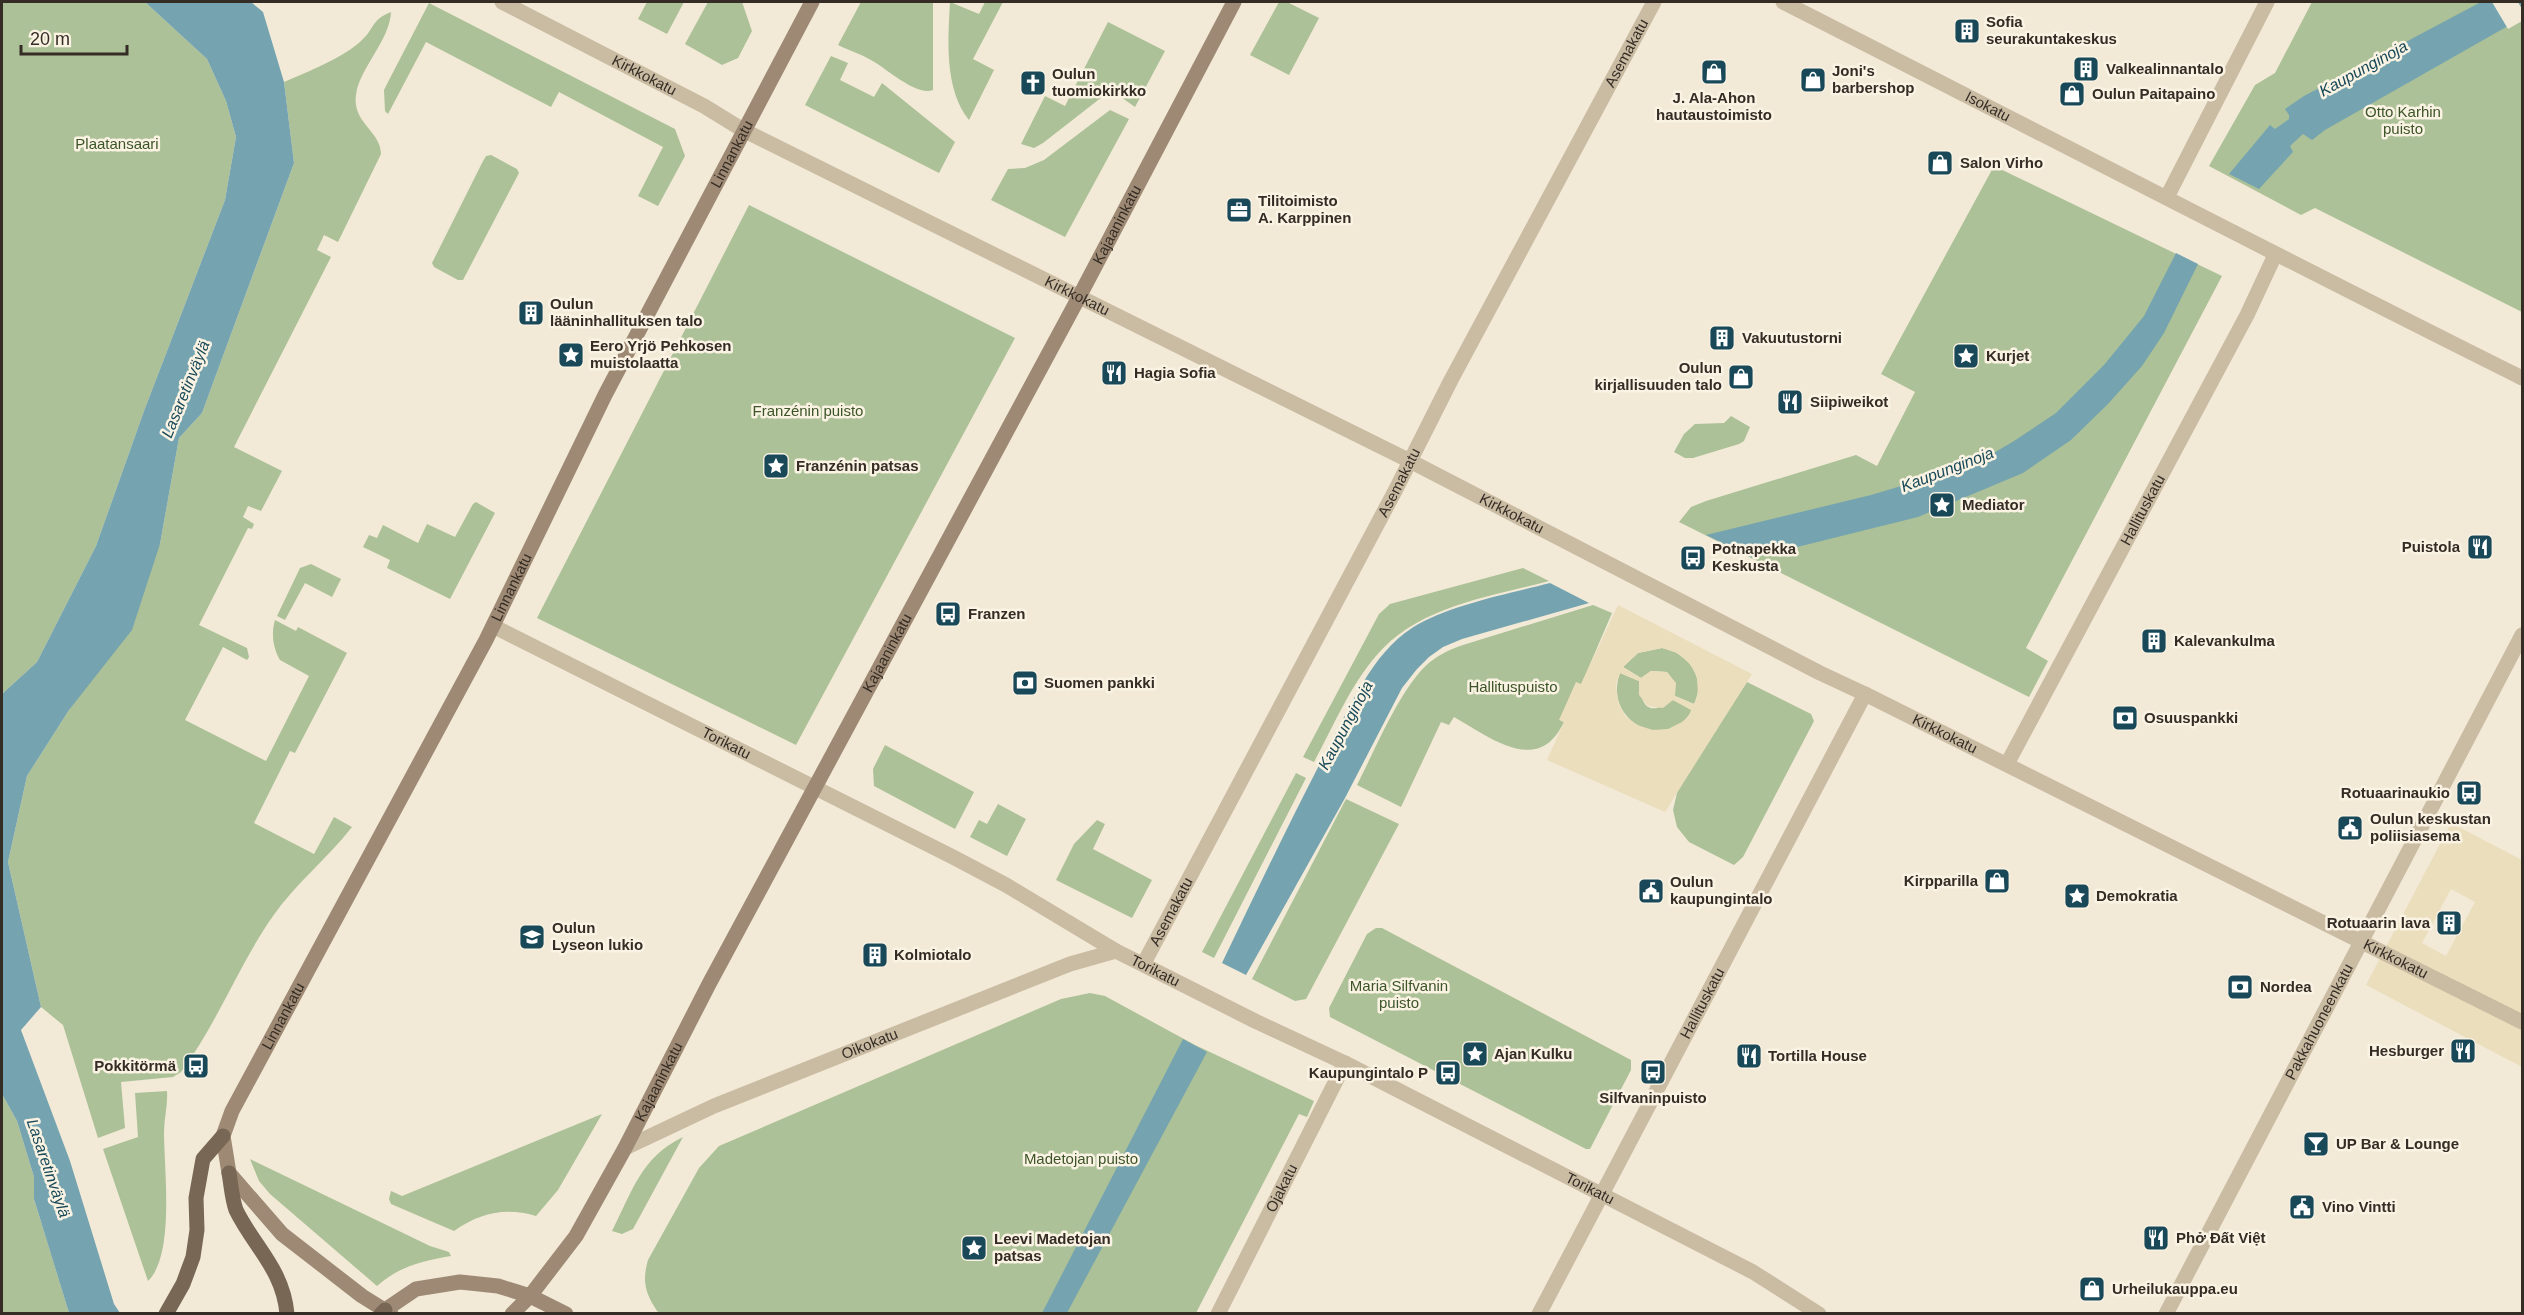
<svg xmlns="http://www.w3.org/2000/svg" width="2524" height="1315" viewBox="0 0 2524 1315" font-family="Arial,sans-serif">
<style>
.green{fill:#acc197}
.plaza{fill:#ebdebd;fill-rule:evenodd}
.water{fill:#75a4b0}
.pier{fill:#f2ead7}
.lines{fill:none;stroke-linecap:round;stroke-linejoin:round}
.street{stroke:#cabba3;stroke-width:15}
.secondary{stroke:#9e8a74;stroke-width:15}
.primary{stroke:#786755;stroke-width:15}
.labels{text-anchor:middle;stroke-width:5;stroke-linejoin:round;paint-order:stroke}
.poi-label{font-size:15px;font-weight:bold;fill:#352d25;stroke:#faf3e3;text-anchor:start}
.street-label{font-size:15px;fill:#352d25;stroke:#faf3e3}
.park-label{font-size:15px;fill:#3c5428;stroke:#faf3e3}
.water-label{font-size:16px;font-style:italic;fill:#194958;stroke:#faf3e3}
</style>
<rect width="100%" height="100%" fill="#f2ead7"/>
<g class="green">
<polygon points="2,2 145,2 207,59 226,101 236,137 225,200 144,411 96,546 37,662 2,694"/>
<polygon points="647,2 684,2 667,34 638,19"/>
<polygon points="708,2 742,2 752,31 738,58 722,65 685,44"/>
<path d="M861,2H933V90C917,96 889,71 876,63C864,55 850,51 838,45Z"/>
<path d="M950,2L979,14L985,2H1003L973,59L994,70L969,120C944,89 948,39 950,2Z"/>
<polygon points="1279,2 1287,2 1319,18 1289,75 1250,55"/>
<polygon points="2312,2 2522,2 2522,312 2315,208 2301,215 2209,166 2255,85 2275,73"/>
<polygon points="429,3 675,129 685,156 658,206 638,196 663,147 559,92 551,107 426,42 388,114 385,111 384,90 388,82"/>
<path d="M391,12C390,40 359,69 356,95C352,123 381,131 381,154L338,242L324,235L317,250L331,257L234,447L282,471L261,511L248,506L243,517L254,524L252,529L248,528L199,625L247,648L249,657L247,660L223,647L185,720L266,761L309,676L280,660C273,648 271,633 275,620L296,631L298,627L347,653L295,753L290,751L254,823L314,854L334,817L352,827C327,859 296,883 273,916C238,966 217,1024 181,1072L173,1077L121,1082L125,1128L98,1138L63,1025L41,1007L8,862L27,776L69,710L160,544L179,438L202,413L294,163L284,82C305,73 345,57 362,40C375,28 371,20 391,12Z"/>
<polygon points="1108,22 1165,51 1135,107 1111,90 1043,143 1034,148 1021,144 1045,96 1065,106"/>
<polygon points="831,56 848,63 840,80 874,97 882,83 955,142 939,173 805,105"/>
<polygon points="1110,110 1129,119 1065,237 991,200 1008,169 1025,168 1044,160"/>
<polygon points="491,155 517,169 519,173 463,280 458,280 434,267 432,263 482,163 486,156"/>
<polygon points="1994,166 2222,276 2026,648 2048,661 2029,697 1679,522 1691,507 1706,501 1856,455 1877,466 1915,392 1881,374"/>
<polygon points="749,205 1015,338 796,745 537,618"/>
<polygon points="1731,416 1750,427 1744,441 1739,444 1693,458 1685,458 1674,452 1684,434 1695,424 1724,423"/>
<polygon points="476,502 495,513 450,599 387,568 390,560 363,547 369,535 377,538 383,525 418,543 427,524 455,537 473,504"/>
<polygon points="311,564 341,579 332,597 305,583 285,620 277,616 300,568"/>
<path d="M1523,568L1549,581C1489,597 1418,606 1376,656C1350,686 1333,727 1314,762L1303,757L1379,614L1390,604Z"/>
<path d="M1593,605L1612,613L1581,685L1576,683L1560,720L1564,722C1538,777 1490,737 1454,717L1449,725L1441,722L1401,807L1357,785C1375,750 1401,686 1430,662C1440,654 1451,649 1463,645Z"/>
<path d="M1662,648C1688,652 1707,679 1694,704L1675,696V683L1667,672L1651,671L1641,678L1623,667L1638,653Z"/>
<path d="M1620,673L1639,681C1640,692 1642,714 1660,707C1665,706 1669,702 1673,700L1692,710C1667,755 1602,721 1620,673Z"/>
<polygon points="1747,682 1811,714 1814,721 1743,857 1734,865 1689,842 1677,827 1673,810 1678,789"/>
<polygon points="885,745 974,792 955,829 874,786 873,769"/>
<polygon points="1296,773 1306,778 1214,958 1202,952"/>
<polygon points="1346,799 1399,824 1306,999 1295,1001 1252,979"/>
<polygon points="998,804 1026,819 1007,856 970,837 979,820 987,824"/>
<polygon points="1097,820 1105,824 1093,849 1152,880 1132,918 1056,880 1074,844"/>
<polygon points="1376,928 1382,928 1631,1060 1631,1070 1590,1149 1586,1149 1330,1017 1329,1008 1367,934"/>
<path d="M1090,993L1105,996L1195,1045L1314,1101L1307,1117L1299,1114L1196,1313H660L657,1311C645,1293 642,1281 648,1260L699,1168L719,1146L1061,999Z"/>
<path d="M167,1091C168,1105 164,1118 164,1132C164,1170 175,1255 148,1281L103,1149L138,1137L135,1093Z"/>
<polygon points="2,1094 17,1121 34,1177 34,1199 69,1313 2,1313"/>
<path d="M602,1114L558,1190L536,1216C505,1207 480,1213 454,1231L391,1204L389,1199L391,1191L402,1196Z"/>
<path d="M683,1137L633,1229L622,1234L612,1231C632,1192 641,1157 683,1137Z"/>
<path d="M250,1159L430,1246L449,1252L451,1256C423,1261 399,1266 377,1286L270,1194L259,1181Z"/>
</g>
<g class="plaza">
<path d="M1618,605L1752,674L1665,812L1547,760L1564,722L1559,720L1576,682L1581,684ZM1662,648L1677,653L1689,663L1694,670L1697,678L1698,694L1694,704L1675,696L1676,683L1667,672L1651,671L1641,678L1623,667L1638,653ZM1620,673L1639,681V695L1648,706L1663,708L1673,700L1691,710L1689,716L1682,722L1668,729L1653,730L1637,725L1625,716L1618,701L1616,684Z"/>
<path d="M2451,823L2522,860V1067L2366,985ZM2451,889L2475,902L2446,956L2422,943Z"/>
</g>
<g class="water">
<polygon points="145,2 251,2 263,12 284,82 294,163 202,413 179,438 160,544 132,630 69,710 27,776 8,862 41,1007 21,1030 70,1161 114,1304 120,1313 69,1313 34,1199 34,1177 17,1121 2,1094 2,694 37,662 96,546 144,411 225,200 236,137 226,101 207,59"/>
<polygon points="2481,2 2522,2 2522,18 2325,130 2312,140 2303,134 2290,146 2293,152 2259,189 2229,174 2270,125 2275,129 2289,119 2289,115 2285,109 2304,96"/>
<polygon points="2176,253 2198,264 2164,333 2142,366 2108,404 2071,440 2023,473 1918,517 1753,558 1706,535 1871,495 1975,464 2014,441 2056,413 2104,365 2144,316"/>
<path d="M1550,583L1589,603L1462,639L1443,647L1429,657L1417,669L1402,688L1345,798L1246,975L1222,963C1257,890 1292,817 1329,746C1352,704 1371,655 1412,628C1448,605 1509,594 1550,583Z"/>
<polygon points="1183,1039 1207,1052 1067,1313 1042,1313"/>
</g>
<polygon class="pier" points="2492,2 2518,2 2522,9 2522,21 2508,29"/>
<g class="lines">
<g class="street">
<path id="s1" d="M502,2L704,106L743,130L1410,461L1820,673L1865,694L2522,1022"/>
<path id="s2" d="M1783,2C2029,127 2275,255 2522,378"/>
<polyline points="2167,197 2267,2"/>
<path id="s3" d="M493,626L951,856L1006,885L1116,951L1255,1021L1345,1063L1753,1272L1819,1314"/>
<path id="s4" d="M2007,764L2247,315L2275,255"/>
<path id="s5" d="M1144,963L1395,491L1451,380L1654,2"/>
<path id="s6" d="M625,1148L714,1106L1070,964L1116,951"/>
<path id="s7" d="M1218,1314L1345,1063"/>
<path id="s8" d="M1539,1314L1865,694"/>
<path id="s9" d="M2166,1314L2522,635"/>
</g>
<g class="secondary">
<polyline points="385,1310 416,1289 460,1282 498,1286 530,1296 566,1314"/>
<path id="s10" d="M391,1314L362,1296L282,1234L229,1173L223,1136L232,1111L486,640L605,395L812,2"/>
<path id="s11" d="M512,1314L530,1296L576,1236L625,1148L709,984L1079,297L1234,2"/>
</g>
<g class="primary">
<path d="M229,1173C231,1184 232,1199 236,1210C254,1247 283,1269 287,1314"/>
<polyline points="166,1314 183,1284 193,1257 197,1230 196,1198 203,1159 223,1136"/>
<polyline points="381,1314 385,1310"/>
</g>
</g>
<defs>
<symbol id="building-square" viewBox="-11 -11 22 22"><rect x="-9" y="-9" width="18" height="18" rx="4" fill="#194958" stroke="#faf3e3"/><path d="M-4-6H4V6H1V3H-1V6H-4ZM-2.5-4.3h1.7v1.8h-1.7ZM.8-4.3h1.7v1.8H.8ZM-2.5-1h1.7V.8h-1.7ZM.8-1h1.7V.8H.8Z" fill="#fff"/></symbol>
<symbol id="shop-square" viewBox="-11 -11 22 22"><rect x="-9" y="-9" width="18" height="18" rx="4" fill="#194958" stroke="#faf3e3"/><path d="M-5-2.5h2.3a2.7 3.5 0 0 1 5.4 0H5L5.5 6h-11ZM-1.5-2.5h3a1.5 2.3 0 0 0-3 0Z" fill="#fff"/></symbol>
<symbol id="church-square" viewBox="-11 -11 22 22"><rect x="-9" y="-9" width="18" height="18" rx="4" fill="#194958" stroke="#faf3e3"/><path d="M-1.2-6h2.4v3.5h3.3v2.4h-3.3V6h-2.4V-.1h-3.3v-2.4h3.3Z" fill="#fff"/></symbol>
<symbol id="office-square" viewBox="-11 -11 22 22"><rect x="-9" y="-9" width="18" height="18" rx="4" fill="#194958" stroke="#faf3e3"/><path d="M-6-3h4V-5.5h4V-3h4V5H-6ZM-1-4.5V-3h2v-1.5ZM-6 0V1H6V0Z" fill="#fff"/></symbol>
<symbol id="sight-square" viewBox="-11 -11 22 22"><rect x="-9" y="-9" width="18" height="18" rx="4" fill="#194958" stroke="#faf3e3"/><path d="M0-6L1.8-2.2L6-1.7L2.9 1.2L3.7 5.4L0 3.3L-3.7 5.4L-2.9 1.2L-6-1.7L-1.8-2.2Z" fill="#fff"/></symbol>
<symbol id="restaurant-square" viewBox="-11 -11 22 22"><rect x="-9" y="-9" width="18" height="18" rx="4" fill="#194958" stroke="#faf3e3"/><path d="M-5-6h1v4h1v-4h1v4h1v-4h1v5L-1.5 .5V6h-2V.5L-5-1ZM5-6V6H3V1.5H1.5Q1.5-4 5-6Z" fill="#fff"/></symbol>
<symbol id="bus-square" viewBox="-11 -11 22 22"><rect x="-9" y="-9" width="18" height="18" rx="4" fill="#194958" stroke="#faf3e3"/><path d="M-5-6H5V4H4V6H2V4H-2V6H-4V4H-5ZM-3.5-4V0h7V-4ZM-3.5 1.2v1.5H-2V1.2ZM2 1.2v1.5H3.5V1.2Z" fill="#fff"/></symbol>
<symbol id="bank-square" viewBox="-11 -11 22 22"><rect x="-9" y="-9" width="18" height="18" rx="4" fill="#194958" stroke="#faf3e3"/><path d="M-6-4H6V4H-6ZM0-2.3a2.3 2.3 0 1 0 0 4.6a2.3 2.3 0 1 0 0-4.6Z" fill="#fff"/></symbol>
<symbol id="civic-square" viewBox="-11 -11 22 22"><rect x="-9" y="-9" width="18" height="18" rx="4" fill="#194958" stroke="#faf3e3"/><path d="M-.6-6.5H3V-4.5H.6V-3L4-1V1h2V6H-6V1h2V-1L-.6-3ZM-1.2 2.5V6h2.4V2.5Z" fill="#fff"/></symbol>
<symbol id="school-square" viewBox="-11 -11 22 22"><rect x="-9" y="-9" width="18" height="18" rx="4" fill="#194958" stroke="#faf3e3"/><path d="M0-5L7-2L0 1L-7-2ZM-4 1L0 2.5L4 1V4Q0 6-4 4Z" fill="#fff"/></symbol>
<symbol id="bar-square" viewBox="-11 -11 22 22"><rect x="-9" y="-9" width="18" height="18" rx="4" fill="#194958" stroke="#faf3e3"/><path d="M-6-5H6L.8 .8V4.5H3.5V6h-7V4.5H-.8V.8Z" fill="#fff"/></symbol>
</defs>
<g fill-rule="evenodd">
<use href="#building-square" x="1952" y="16" width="30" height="30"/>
<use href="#building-square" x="2071" y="54" width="30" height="30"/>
<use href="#shop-square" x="1699" y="57" width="30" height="30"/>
<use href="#shop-square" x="1798" y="65" width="30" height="30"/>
<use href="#church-square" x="1018" y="68" width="30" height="30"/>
<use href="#shop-square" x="2057" y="79" width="30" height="30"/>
<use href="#shop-square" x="1925" y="148" width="30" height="30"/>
<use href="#office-square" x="1224" y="195" width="30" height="30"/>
<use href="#building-square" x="516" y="298" width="30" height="30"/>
<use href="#building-square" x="1707" y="323" width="30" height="30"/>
<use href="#sight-square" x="556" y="340" width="30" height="30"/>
<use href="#sight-square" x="1951" y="341" width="30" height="30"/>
<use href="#restaurant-square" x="1099" y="358" width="30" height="30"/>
<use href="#shop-square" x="1726" y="362" width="30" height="30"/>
<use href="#restaurant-square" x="1775" y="387" width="30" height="30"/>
<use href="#sight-square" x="761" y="451" width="30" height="30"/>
<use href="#sight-square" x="1927" y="490" width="30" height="30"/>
<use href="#restaurant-square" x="2465" y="532" width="30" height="30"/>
<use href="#bus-square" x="1678" y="543" width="30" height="30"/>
<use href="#bus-square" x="933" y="599" width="30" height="30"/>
<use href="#building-square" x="2139" y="626" width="30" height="30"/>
<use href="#bank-square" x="1010" y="668" width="30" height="30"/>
<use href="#bank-square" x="2110" y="703" width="30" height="30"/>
<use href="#bus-square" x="2454" y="778" width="30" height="30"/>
<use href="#civic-square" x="2335" y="813" width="30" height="30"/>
<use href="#shop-square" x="1982" y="866" width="30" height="30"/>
<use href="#civic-square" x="1636" y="876" width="30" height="30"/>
<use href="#sight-square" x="2062" y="881" width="30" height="30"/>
<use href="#building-square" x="2434" y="908" width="30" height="30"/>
<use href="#school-square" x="517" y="922" width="30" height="30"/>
<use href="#building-square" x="860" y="940" width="30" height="30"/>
<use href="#bank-square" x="2225" y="972" width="30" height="30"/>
<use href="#restaurant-square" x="2448" y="1036" width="30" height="30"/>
<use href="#sight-square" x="1460" y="1039" width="30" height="30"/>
<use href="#restaurant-square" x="1734" y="1041" width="30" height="30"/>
<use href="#bus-square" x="181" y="1051" width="30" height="30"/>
<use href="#bus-square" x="1638" y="1057" width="30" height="30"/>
<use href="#bus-square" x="1433" y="1058" width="30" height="30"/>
<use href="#bar-square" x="2301" y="1129" width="30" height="30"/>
<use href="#civic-square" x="2287" y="1192" width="30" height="30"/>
<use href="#restaurant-square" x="2141" y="1223" width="30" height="30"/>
<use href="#sight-square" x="959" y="1233" width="30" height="30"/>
<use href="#shop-square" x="2077" y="1274" width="30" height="30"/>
</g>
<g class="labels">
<g class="poi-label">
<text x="1986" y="27">Sofia<tspan x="1986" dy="17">seurakuntakeskus</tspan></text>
<text x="2106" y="74">Valkealinnantalo</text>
<text x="1832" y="76">Joni's<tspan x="1832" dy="17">barbershop</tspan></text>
<text x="1052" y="79">Oulun<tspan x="1052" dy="17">tuomiokirkko</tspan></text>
<text x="2092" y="99">Oulun Paitapaino</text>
<text x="1714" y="103" text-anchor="middle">J. Ala-Ahon<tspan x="1714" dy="17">hautaustoimisto</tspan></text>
<text x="1960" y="168">Salon Virho</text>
<text x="1258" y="206">Tilitoimisto<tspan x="1258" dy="17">A. Karppinen</tspan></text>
<text x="550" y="309">Oulun<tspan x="550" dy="17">lääninhallituksen talo</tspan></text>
<text x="1742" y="343">Vakuutustorni</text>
<text x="590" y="351">Eero Yrjö Pehkosen<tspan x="590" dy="17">muistolaatta</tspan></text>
<text x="1986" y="361">Kurjet</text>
<text x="1722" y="373" text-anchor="end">Oulun<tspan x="1722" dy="17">kirjallisuuden talo</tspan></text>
<text x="1134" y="378">Hagia Sofia</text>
<text x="1810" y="407">Siipiweikot</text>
<text x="796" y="471">Franzénin patsas</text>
<text x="1962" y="510">Mediator</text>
<text x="2460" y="552" text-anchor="end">Puistola</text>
<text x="1712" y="554">Potnapekka<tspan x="1712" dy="17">Keskusta</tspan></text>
<text x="968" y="619">Franzen</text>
<text x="2174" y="646">Kalevankulma</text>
<text x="1044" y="688">Suomen pankki</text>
<text x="2144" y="723">Osuuspankki</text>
<text x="2450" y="798" text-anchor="end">Rotuaarinaukio</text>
<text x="2370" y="824">Oulun keskustan<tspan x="2370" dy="17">poliisiasema</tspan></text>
<text x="1978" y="886" text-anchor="end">Kirpparilla</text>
<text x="1670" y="887">Oulun<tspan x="1670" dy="17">kaupungintalo</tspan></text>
<text x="2096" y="901">Demokratia</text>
<text x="2430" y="928" text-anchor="end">Rotuaarin lava</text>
<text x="552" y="933">Oulun<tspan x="552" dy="17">Lyseon lukio</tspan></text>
<text x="894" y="960">Kolmiotalo</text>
<text x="2260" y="992">Nordea</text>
<text x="2444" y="1056" text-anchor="end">Hesburger</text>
<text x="1494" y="1059">Ajan Kulku</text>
<text x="1768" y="1061">Tortilla House</text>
<text x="176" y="1071" text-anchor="end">Pokkitörmä</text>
<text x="1428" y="1078" text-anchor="end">Kaupungintalo P</text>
<text x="1653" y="1103" text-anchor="middle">Silfvaninpuisto</text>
<text x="2336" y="1149">UP Bar &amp; Lounge</text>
<text x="2322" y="1212">Vino Vintti</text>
<text x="2176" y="1243">Phở Đất Việt</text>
<text x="994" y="1244">Leevi Madetojan<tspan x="994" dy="17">patsas</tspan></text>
<text x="2112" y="1294">Urheilukauppa.eu</text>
</g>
<g class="street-label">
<text dy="5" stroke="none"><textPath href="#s5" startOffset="1030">Asemakatu</textPath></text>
<text dy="5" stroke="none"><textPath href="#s1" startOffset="160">Kirkkokatu</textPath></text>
<text dy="5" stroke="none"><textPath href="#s2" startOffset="230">Isokatu</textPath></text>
<text dy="5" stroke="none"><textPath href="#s10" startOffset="1360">Linnankatu</textPath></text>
<text dy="5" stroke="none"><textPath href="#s11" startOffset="1248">Kajaaninkatu</textPath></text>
<text dy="5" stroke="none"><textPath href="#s1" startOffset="646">Kirkkokatu</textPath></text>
<text dy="5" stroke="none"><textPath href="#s5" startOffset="544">Asemakatu</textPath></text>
<text dy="5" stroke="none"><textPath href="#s4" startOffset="288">Hallituskatu</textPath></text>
<text dy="5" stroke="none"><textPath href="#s1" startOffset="1132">Kirkkokatu</textPath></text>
<text dy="5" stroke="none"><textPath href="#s10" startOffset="874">Linnankatu</textPath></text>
<text dy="5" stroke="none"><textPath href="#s11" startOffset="762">Kajaaninkatu</textPath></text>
<text dy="5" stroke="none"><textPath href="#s1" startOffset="1618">Kirkkokatu</textPath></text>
<text dy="5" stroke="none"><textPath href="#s3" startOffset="261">Torikatu</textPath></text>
<text dy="5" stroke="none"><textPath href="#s5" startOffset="58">Asemakatu</textPath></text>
<text dy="5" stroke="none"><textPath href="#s1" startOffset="2122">Kirkkokatu</textPath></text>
<text dy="5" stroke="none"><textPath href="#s3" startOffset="747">Torikatu</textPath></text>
<text dy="5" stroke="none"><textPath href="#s8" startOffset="351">Hallituskatu</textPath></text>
<text dy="5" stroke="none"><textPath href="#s10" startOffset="388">Linnankatu</textPath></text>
<text dy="5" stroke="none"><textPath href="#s9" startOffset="330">Pakkahuoneenkatu</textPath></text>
<text dy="5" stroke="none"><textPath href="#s6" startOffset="266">Oikokatu</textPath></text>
<text dy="5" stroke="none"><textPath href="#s11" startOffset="276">Kajaaninkatu</textPath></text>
<text dy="5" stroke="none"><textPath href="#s7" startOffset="141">Ojakatu</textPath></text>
<text dy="5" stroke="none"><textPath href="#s3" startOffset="1233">Torikatu</textPath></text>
</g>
<g class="park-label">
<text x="2403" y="117">Otto Karhin<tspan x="2403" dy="17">puisto</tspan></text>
<text x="117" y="149">Plaatansaari</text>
<text x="808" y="416">Franzénin puisto</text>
<text x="1513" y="692">Hallituspuisto</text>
<text x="1399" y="991">Maria Silfvanin<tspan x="1399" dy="17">puisto</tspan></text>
<text x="1081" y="1164">Madetojan puisto</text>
</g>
<g class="water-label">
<text transform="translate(2363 68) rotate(-29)" y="6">Kaupunginoja</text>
<text transform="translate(185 389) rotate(-68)" y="6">Lasaretinväylä</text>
<text transform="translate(1947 469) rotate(-21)" y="6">Kaupunginoja</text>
<text transform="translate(1345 725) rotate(-62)" y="6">Kaupunginoja</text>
<text transform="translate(49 1168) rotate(71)" y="6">Lasaretinväylä</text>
</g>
</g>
<rect width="2524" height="1315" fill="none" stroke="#352d25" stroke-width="6"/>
<path d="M21 45v9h106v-9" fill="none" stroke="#352d25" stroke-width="3"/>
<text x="30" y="45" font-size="18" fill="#352d25" stroke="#faf3e3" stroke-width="4.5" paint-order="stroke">20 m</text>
</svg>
